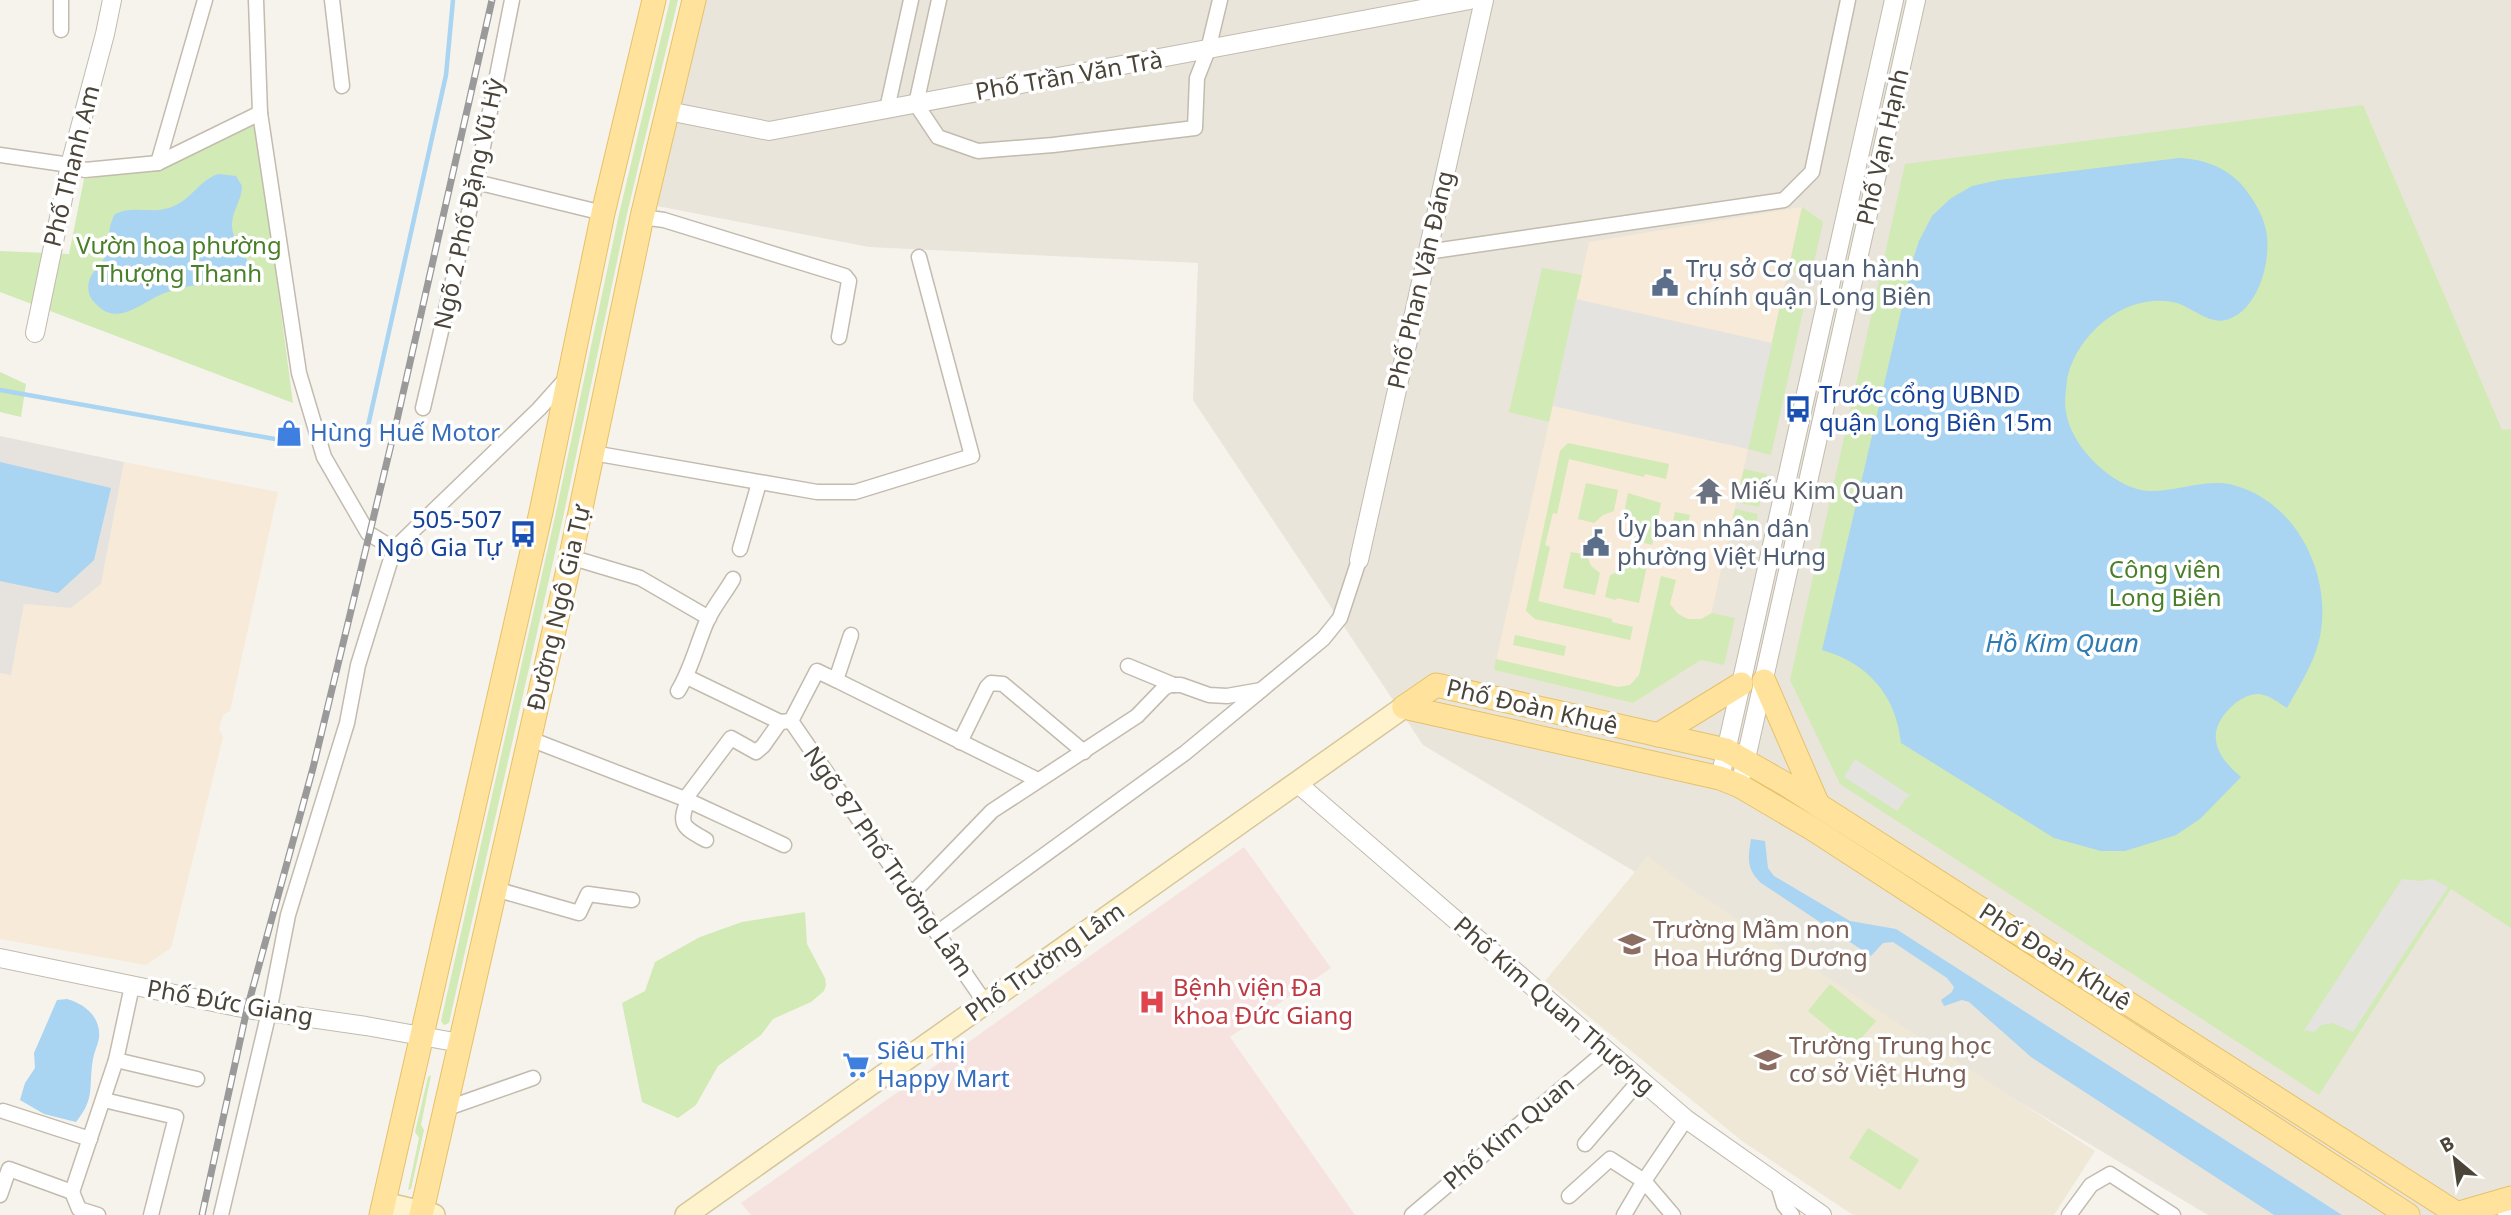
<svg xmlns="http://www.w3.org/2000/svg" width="2511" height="1215" viewBox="0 0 2511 1215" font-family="'Noto Sans',sans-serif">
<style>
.residential{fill:#eae5da}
.commercial{fill:#f7ead8}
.industrial{fill:#e6e2dd}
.education{fill:#efe8d6}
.medical{fill:#f6e3e0}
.green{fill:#d2eab5}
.parking{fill:#e5e3e0}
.water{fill:#a9d4f2}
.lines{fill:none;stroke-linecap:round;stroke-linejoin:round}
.stream{stroke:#a9d4f2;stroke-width:4.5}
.minor-casing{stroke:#c2bbae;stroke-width:17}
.tertiary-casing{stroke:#c2bbae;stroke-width:20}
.secondary-casing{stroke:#d6c79b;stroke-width:24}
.primary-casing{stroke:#e6c16a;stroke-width:25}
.minor{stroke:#fff;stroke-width:14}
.tertiary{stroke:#fff;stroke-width:18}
.secondary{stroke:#fff3cd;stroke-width:21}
.primary{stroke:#ffe39c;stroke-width:23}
.rail-casing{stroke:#9a9a9a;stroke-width:7}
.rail{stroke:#fff;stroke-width:4.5;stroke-dasharray:13;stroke-linecap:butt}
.labels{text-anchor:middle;stroke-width:7;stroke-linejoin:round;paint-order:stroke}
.street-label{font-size:24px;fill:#4b4439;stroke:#fff}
.park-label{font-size:24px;fill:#4a7f2a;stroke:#fff}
.service-label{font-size:24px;fill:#4e5e75;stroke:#fff;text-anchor:start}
.transit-label{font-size:24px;fill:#164399;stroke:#fff;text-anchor:start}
.shop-label{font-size:24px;fill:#366cbe;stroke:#fff;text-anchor:start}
.worship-label{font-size:24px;fill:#5b616d;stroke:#fff;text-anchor:start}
.education-label{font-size:24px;fill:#785e54;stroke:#fff;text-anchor:start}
.health-label{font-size:24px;fill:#be3a42;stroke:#fff;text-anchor:start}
.water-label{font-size:26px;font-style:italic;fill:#2e7ab2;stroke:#fff}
</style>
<rect width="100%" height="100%" fill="#f6f3ec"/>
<polygon class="residential" points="694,0 2511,0 2511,1215 2208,1215 1423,745 1193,400 1198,263 869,247 652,205"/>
<g class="commercial">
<polygon points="1802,207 1701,660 1633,703 1494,670 1589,242"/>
<polygon points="124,462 278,492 230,711 223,715 219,729 223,737 171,948 146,965 0,939 0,673 11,674 24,604 71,608 101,584"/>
</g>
<polygon class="industrial" points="0,436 124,462 101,584 71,608 24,604 11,675 0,673"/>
<polygon class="education" points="1648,856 1682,883 2095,1151 2054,1215 1853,1215 1742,1141 1545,981"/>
<polygon class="medical" points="1244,847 1331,968 1230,1037 1355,1215 751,1215 741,1203"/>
<g class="green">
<polygon points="670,0 678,0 627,214 564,513 449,1023 444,1025 441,1021 556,512 619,214"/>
<polygon points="2363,105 2502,430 2511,429 2511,928 2451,889 2319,1095 1840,784 1790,680 1905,164"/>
<polygon points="256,123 293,403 0,292 0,251 69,254 84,179 168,167"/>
<polygon points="1802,207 1823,222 1811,276 1788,271"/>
<polygon points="1542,268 1582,275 1549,422 1509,412"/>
<polygon points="1784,288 1807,293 1771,455 1748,449"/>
<polygon points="0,372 26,384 21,417 0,412"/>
<polygon points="1568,443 1669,464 1666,479 1645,474 1644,477 1569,459 1557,514 1553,513 1545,545 1550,547 1538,601 1612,619 1612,622 1633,627 1630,640 1535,619 1526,611 1560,451"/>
<polygon points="1744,469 1767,474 1759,507 1736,502"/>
<polygon points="1586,483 1618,490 1614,511 1603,515 1594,523 1578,519"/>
<polygon points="1628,493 1661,503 1652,545 1637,541 1634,523 1624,513"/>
<polygon points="1735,509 1758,514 1754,530 1731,525"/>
<polygon points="1675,512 1690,515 1684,540 1670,537"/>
<polygon points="1571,552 1587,555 1591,566 1600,573 1595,595 1563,588"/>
<polygon points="1633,558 1648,561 1639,603 1617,598 1616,600 1605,597 1610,575 1623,570"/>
<polygon points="1661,576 1676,580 1670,604 1678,614 1688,619 1701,619 1712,613 1735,618 1724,665 1701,660 1633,703 1494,670 1496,659 1618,687 1630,685 1639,675"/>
<polygon points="1515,635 1566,646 1564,656 1513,645"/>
<polygon points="805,912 807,944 825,978 826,985 824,991 811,1002 773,1019 761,1035 718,1066 696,1105 678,1118 642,1102 622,1003 645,991 655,962 700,937 742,922"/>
<polygon points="1830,984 1876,1021 1853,1048 1808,1011"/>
<polygon points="431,1075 421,1125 424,1130 411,1189 408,1190 419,1138 415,1132 428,1077"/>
<polygon points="1868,1128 1919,1160 1900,1190 1849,1158"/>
</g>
<g class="parking">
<polygon points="1576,299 1772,343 1748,449 1553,406"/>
<polygon points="1855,759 1911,796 1907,797 1897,811 1844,777"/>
<polygon points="2402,879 2419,881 2433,879 2448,887 2353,1032 2333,1023 2321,1025 2314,1032 2306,1030 2303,1032"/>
</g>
<g class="water">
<path d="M2179,158C2202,159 2224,166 2241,184C2252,197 2262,212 2266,230C2272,259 2259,311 2226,320C2208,324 2193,308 2177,303C2128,290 2076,333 2067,380C2066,390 2064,402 2066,412C2071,447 2114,489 2149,491C2176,492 2207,478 2233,485C2298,502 2334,578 2319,641C2313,665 2299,686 2287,708C2279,703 2268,694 2258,694C2247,694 2237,701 2230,708C2204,734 2217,757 2241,777L2200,819L2176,835L2125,851H2101L2054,838L1901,743C1896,695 1868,663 1822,650L1914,256L1919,241L1932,216L1950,199L1972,186L1999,180Z"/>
<path d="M218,174L236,176L242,186C242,199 233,210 232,223C231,240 246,254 251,269C241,291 218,283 198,285C186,286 174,289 162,294C143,302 118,326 98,306C94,302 90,298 89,293C85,274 100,269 106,255C112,243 105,232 115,214C133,205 150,214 169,208C191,201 198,181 218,174Z"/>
<polygon points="0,462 111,488 94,560 58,593 0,581"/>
<path d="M1751,839L1765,841L1768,868L1774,876L1850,921L1896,929L2342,1215H2274L2031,1057L1969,1002L1962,1000L1944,1006L1941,1000L1952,992L1954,987L1947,978L1893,942L1883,943L1871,956L1761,883C1746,869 1748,858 1751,839Z"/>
<path d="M67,999C85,1004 101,1017 99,1038C98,1045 94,1052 93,1059C88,1088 96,1097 76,1122L44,1114L20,1100L25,1083L35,1068L34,1053L57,1000Z"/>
</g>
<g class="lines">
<g class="stream">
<polyline points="0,390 297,443"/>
<polyline points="322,432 366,435 446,75 453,0"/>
</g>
<defs>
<g id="minor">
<polyline points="256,0 260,113 299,373 324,457 368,533 394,549 539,409 565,380"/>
<polyline points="332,0 342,86"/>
<polyline points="939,0 916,104 938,137 978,151 1053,145 1195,128 1197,78 1208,50 1220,0"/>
<polyline points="61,30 61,0"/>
<polyline points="887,109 911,0"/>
<polyline points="0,155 70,165 85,170 158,163 260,113"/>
<polyline points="158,163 205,0"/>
<polyline points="476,182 603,213"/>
<polyline points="642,217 664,220 845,276 849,281 839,337"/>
<polyline points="1427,252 1784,200 1812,172 1848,0"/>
<polyline points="423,408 476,182 512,0"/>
<polyline points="593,453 817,492 855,492 972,456 919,257"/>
<polyline points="740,549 759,483"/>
<polyline points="570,557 640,578 709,618"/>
<polyline points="1128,666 1174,685"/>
<polyline points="687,677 780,722"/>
<polyline points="836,680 1038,780"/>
<path d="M678,691C691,670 697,644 707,621C714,606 725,593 733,579"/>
<polyline points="791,721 986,1004"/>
<polyline points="791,721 817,671 836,680 851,635"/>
<polyline points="530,739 685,799 731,738 756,752 763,746 780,722 791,721"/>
<polyline points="960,742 987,687 991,683 1003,684 1084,752"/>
<polyline points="685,799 784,845"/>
<path d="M688,800C678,825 683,827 706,840"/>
<polyline points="495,889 579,913 588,894 632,900"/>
<polyline points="911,895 992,811 1137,716 1164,688 1170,685 1181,685 1209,695 1227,696 1261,690"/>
<polyline points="937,933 1185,753 1323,639 1340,618 1359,560"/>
<polyline points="116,1060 197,1079"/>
<polyline points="104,1100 176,1117 151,1215"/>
<polyline points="445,1109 533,1078"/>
<polyline points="3,1111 90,1139"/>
<polyline points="1585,1144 1640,1080"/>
<polyline points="1778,1185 1784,1205 1792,1215"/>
<polyline points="72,1192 79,1209 98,1215"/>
<polyline points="0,1195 9,1169 72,1192 116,1060 132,986"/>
<polyline points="1569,1196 1610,1159 1644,1181 1673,1215"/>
<polyline points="221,1215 269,1012 288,915 347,723 358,665 394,549"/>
<polyline points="1412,1215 1606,1051"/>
<polyline points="1624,1215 1644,1181 1686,1119"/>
<polyline points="2069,1215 2091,1185 2110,1174 2173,1215"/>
</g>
<g id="tertiary">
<polyline points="668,111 769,131 1470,0"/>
<polyline points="35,333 70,165 105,34 112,0"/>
<polyline points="1359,560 1484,0"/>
<polyline points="1743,772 1916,0"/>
<polyline points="1720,778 1894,0"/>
<polyline points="1297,783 1686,1119 1822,1215"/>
<polyline points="0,958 247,1009 366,1026 460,1043"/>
<polyline points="2507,1215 2511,1210"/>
</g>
<g id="secondary">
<polyline points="384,1203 434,1215"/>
<polyline points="686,1215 1404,707"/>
</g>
<g id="primary">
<polyline points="1764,681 1818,805"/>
<polyline points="1404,707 1436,685 1726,750 1787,785 2459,1215"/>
<polyline points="1404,707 1720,778 1740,786 1813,829 2408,1215"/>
<polyline points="1658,735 1741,684"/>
<polyline points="2456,1214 2511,1198"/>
<polyline points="381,1215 541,512 603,213 654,0"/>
<polyline points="421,1215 569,565 642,217 694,0"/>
</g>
</defs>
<use href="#minor" class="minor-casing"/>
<use href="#tertiary" class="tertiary-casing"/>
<use href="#secondary" class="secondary-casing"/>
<use href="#primary" class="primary-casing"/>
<use href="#minor" class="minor"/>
<use href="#tertiary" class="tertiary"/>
<use href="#secondary" class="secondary"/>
<use href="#primary" class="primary"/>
<defs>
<polyline id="rail" points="202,1215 247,1009 313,768 397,420 492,0"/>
</defs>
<use href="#rail" class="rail-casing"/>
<use href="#rail" class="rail"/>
</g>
<defs>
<symbol id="civic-bare" viewBox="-9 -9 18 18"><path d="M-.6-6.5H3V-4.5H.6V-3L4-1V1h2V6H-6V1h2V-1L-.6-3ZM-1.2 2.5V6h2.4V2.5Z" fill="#5c6f8a" stroke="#fff" stroke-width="2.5" paint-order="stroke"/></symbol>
<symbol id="bus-bare" viewBox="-9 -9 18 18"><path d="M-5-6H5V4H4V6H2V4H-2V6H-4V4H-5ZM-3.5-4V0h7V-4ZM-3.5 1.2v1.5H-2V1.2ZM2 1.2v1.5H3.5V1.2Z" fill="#1a4fb4" stroke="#fff" stroke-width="2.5" paint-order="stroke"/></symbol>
<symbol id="shop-bare" viewBox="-9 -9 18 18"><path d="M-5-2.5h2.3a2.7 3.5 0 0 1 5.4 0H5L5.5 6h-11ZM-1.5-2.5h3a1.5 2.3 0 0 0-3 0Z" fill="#3f7fe0" stroke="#fff" stroke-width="2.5" paint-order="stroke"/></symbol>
<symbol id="temple-bare" viewBox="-9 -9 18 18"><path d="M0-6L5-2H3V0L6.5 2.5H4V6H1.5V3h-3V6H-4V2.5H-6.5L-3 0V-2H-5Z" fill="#6b7280" stroke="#fff" stroke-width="2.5" paint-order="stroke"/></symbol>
<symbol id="school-bare" viewBox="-9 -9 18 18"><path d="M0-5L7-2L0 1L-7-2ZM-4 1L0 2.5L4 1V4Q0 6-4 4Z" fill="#8d6e63" stroke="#fff" stroke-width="2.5" paint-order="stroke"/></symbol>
<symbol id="hospital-bare" viewBox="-9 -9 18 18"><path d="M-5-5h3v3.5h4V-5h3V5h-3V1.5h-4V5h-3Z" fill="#e0444e" stroke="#fff" stroke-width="2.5" paint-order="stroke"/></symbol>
<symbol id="supermarket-bare" viewBox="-9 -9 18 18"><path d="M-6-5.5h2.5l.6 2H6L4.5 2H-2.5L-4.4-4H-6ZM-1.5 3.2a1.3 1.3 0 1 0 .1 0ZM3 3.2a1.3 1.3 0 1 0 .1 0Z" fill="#3f7fe0" stroke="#fff" stroke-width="2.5" paint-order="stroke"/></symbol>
</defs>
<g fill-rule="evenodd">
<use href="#civic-bare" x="1646" y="264" width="38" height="38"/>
<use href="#bus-bare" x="1779" y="390" width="38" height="38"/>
<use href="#shop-bare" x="270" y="414" width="38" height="38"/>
<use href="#temple-bare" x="1690" y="472" width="38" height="38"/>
<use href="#bus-bare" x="504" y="515" width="38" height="38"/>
<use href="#civic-bare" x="1577" y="524" width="38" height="38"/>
<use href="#school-bare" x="1613" y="925" width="38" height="38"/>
<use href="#hospital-bare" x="1133" y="983" width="38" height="38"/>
<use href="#school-bare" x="1749" y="1041" width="38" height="38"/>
<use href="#supermarket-bare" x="837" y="1046" width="38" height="38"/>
</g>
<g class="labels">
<g class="street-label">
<text transform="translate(1069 76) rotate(-10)" y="8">Phố Trần Văn Trà</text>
<text transform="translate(1883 147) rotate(-77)" y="8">Phố Vạn Hạnh</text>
<text transform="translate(72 166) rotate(-76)" y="8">Phố Thanh Am</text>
<text transform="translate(469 204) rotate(-78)" y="8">Ngõ 2 Phố Đặng Vũ Hỷ</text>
<text transform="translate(1421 280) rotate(-77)" y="8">Phố Phan Văn Đáng</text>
<text transform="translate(559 608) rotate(-77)" y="8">Đường Ngô Gia Tự</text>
<text transform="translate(1532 707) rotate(13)" y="8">Phố Đoàn Khuê</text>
<text transform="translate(888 862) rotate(55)" y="8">Ngõ 87 Phố Trường Lâm</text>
<text transform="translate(2055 957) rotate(33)" y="8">Phố Đoàn Khuê</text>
<text transform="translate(1045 962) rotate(-35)" y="8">Phố Trường Lâm</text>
<text transform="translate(230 1003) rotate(10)" y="8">Phố Đức Giang</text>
<text transform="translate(1554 1006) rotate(41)" y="8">Phố Kim Quan Thượng</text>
<text transform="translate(1509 1133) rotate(-40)" y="8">Phố Kim Quan</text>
</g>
<g class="park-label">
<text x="179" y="254">Vườn hoa phường<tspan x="179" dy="28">Thượng Thanh</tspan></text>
<text x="2165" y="578">Công viên<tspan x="2165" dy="28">Long Biên</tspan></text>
</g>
<g class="service-label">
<text x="1686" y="277">Trụ sở Cơ quan hành<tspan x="1686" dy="28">chính quận Long Biên</tspan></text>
<text x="1617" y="537">Ủy ban nhân dân<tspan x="1617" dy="28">phường Việt Hưng</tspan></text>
</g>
<g class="transit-label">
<text x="1819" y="403">Trước cổng UBND<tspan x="1819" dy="28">quận Long Biên 15m</tspan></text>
<text x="502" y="528" text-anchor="end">505-507<tspan x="502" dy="28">Ngô Gia Tự</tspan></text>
</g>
<g class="shop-label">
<text x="310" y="441">Hùng Huế Motor</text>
<text x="877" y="1059">Siêu Thị<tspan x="877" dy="28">Happy Mart</tspan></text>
</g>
<g class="worship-label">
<text x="1730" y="499">Miếu Kim Quan</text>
</g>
<g class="education-label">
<text x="1653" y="938">Trường Mầm non<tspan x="1653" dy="28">Hoa Hướng Dương</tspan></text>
<text x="1789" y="1054">Trường Trung học<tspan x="1789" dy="28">cơ sở Việt Hưng</tspan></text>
</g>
<g class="health-label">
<text x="1173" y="996">Bệnh viện Đa<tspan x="1173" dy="28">khoa Đức Giang</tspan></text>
</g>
<g class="water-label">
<text x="2062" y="652">Hồ Kim Quan</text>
</g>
</g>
<g transform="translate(2455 1159) rotate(331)" stroke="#ffffff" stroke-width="5" paint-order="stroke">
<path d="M0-5L12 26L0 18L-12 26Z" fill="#4b4439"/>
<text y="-10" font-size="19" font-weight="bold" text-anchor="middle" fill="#4b4439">B</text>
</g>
</svg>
